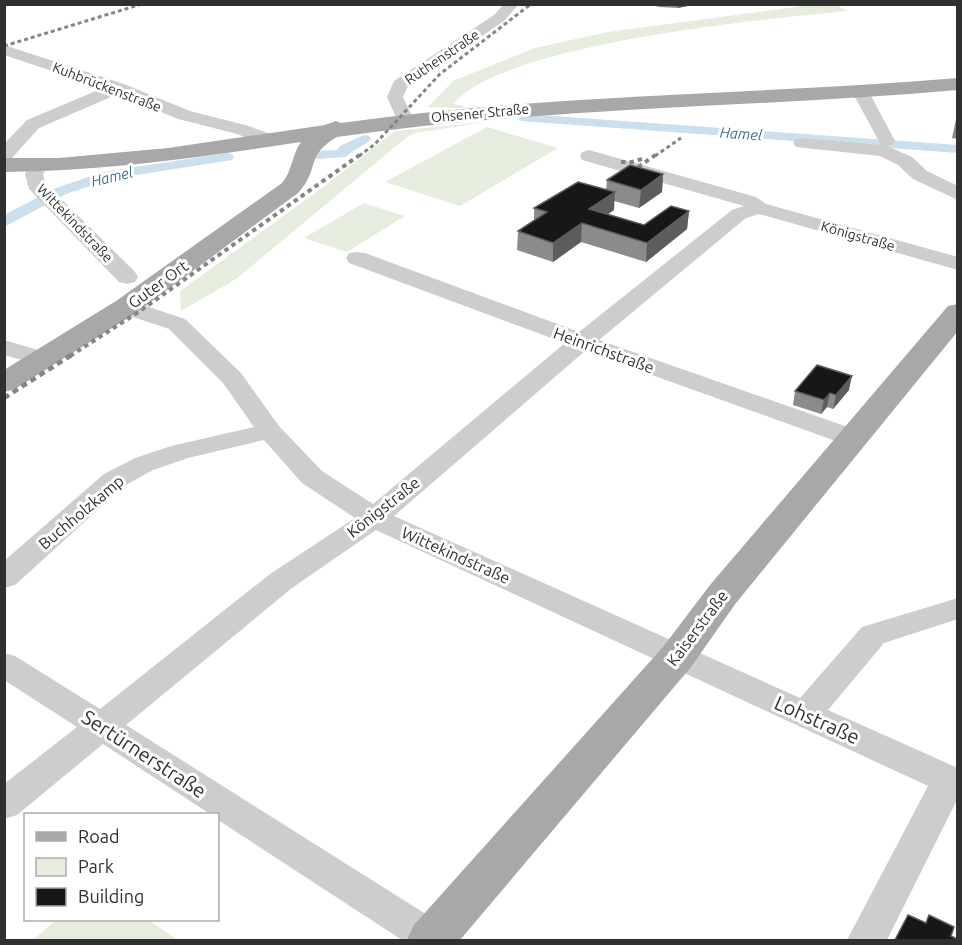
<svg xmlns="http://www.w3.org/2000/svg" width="962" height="945" viewBox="0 0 962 945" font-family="Ubuntu,sans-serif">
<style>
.green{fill:#e6edde}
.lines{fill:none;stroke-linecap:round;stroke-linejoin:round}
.canal{fill:#cbe0ec;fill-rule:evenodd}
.minor{fill:#cdcdcd;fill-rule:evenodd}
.major{fill:#a8a8a8;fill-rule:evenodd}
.rail-far2{stroke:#858585;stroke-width:3;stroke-dasharray:4 3;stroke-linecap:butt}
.rail-far1{stroke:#858585;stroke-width:4;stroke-dasharray:4.5 4;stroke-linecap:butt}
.rail{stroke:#858585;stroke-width:4.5;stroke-dasharray:6 4.5;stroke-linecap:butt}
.wall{fill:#8b8b8b}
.shaded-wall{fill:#5d5d5d}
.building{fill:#171717;stroke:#5d5d5d;stroke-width:1.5}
.labels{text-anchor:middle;stroke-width:6;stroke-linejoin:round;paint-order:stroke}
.far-street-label{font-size:14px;fill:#303030;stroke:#fff}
.far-water-label{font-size:15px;font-style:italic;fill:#3f7491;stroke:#fff}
.street-label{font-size:16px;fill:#303030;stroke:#fff}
.near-street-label{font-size:20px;fill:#303030;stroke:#fff}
</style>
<rect width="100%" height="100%" fill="#fff"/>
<g class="green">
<path d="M811,5H836L848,11C765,19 504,43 453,104L464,106L463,108L428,107L453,81L535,48L608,32Z"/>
<polygon points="485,122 415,133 407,137 236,279 181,311 180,291 322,188 395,131"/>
<polygon points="487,127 558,148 460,206 385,182"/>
<polygon points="364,203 405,216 347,252 304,238"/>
<polygon points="56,920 148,920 178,940 33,940"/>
</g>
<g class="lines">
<g class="canal">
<polygon points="525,114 958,145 958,153 520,121 518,118"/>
<path d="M364,135L369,136L371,139C364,147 353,149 346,157L318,159L311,155L318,151L337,150L340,146Z"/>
<polygon points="227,153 232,154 234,157 232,160 111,179 66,194 4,227 4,215 56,188 103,172"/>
</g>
<g class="minor">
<polygon points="504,4 519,4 504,21 407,88 403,97 414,120 411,124 399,124 387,97 394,81 494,15"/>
<polygon points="4,45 124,84 190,111 249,126 273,135 276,139 273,143 261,143 237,134 178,119 118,94 39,128 12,158 4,159 4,144 27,120 103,88 4,55"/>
<polygon points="856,87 869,92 895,141 892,145 887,146 912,157 927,171 958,186 958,200 913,179 898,165 880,156 796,147 793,143 796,139 802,138 881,145 856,99 848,92"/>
<polygon points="589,150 756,197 766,204 958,257 958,270 759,214 746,218 599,340 862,432 866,438 862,444 853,446 844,444 585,351 394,516 800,698 862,627 958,598 958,619 884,643 828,710 958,768 958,798 887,940 847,940 928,786 376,530 292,588 126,725 448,928 454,940 402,940 218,820 218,814 210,814 103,744 17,815 4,819 4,784 77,727 4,680 4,653 15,656 100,709 270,574 355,518 302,483 264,440 188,458 153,470 124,486 15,585 4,588 4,561 104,474 135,458 171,446 254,427 223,383 169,329 118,312 115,307 118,302 126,300 134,302 185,319 241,373 279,426 322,471 373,504 565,343 349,263 346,258 349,253 357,252 365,253 579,332 732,210 744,206 582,160 580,156 582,152"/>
<polygon points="39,159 46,161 48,165 43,174 45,183 135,272 138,277 135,282 127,284 119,282 29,189 25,174 32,161"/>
<polygon points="4,340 52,354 56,359 52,364 44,366 4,355"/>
</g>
<g class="major">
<path d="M958,78V90C751,108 542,107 337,137C305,155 320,170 298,193L136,313L15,389L4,392V370L116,301L282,183C292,172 292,154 301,142C202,157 105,171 4,172V158H59L168,148L325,125L336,121L341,123C546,94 752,95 958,78Z"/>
<polygon points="958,304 958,331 736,603 691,667 460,940 407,940 414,925 663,647 710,585 948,306"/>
</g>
<g class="rail-far2">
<polyline points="4,46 142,4"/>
<polyline points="359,156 375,144 440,74 531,4"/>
<polyline points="655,156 681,138"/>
</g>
<g class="rail-far1">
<polyline points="621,162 632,162 645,158"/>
<polyline points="638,167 657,154"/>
<polyline points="70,356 140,311 361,154"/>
</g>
<polyline class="rail" points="4,398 73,354"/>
</g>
<g class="wall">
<polygon points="649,4 697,4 678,8 659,7"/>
<polygon points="957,115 957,139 952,138"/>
<polygon points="663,174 662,192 639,208 614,201 614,210 608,214 644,225 689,211 687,229 646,262 581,242 553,262 517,250 518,231 534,220 534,208 606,190 607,180"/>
<polygon points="849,390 833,409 827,407 821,414 793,405 795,391"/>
</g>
<g class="shaded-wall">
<polygon points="678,4 697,4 678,8"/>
<polygon points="663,174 662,192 639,208 641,190"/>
<polygon points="615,192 614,210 591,226 589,209"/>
<polygon points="689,211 687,229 646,262 647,243"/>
<polygon points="582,223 581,242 553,262 553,243"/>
<polygon points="852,376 849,390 833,409 836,395"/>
<polygon points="830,393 827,407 821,414 824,400"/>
</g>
<g class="building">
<polygon points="630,165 663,174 641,190 607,180"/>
<polygon points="578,182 615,192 589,209 644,225 671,206 689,211 647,243 582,223 553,243 518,231 547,212 534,208"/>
<polygon points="817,365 852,376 836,395 830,393 824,400 795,391"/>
<polygon points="908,915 926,923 929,915 954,927 951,936 957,939 957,940 895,940"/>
</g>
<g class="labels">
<g class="far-street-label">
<text transform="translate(442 57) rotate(-34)" y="5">Ruthenstraße</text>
<text transform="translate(107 87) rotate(21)" y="5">Kuhbrückenstraße</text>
<text transform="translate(480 113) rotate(-5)" y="5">Ohsener Straße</text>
<text transform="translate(75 223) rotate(46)" y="5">Wittekindstraße</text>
<text transform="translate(858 236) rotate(16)" y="5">Königstraße</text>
</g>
<g class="far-water-label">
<text transform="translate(741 134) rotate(4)" y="5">Hamel</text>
<text transform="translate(112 177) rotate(-13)" y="5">Hamel</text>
</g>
<g class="street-label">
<text transform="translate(158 284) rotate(-36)" y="6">Guter Ort</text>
<text transform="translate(604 350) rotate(20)" y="6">Heinrichstraße</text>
<text transform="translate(383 507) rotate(-38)" y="6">Königstraße</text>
<text transform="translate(81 512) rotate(-40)" y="6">Buchholzkamp</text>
<text transform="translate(456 555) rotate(24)" y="6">Wittekindstraße</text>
<text transform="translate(697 628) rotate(-53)" y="6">Kaiserstraße</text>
</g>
<g class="near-street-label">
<text transform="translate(817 720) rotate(24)" y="7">Lohstraße</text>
<text transform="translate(144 754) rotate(33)" y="7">Sertürnerstraße</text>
</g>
</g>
<rect width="962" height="945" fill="none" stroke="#303030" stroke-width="12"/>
<rect x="24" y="813" width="195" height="108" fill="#ffffff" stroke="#acacac" stroke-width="1.5"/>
<rect x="36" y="832" width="30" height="9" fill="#a8a8a8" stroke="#acacac" stroke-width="1.5"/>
<text x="78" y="843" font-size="18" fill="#303030">Road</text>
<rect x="36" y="858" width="30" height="18" fill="#e6edde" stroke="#acacac" stroke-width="1.5"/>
<text x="78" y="873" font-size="18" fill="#303030">Park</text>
<rect x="36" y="888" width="30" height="18" fill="#171717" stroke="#acacac" stroke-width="1.5"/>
<text x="78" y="903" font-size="18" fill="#303030">Building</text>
</svg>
